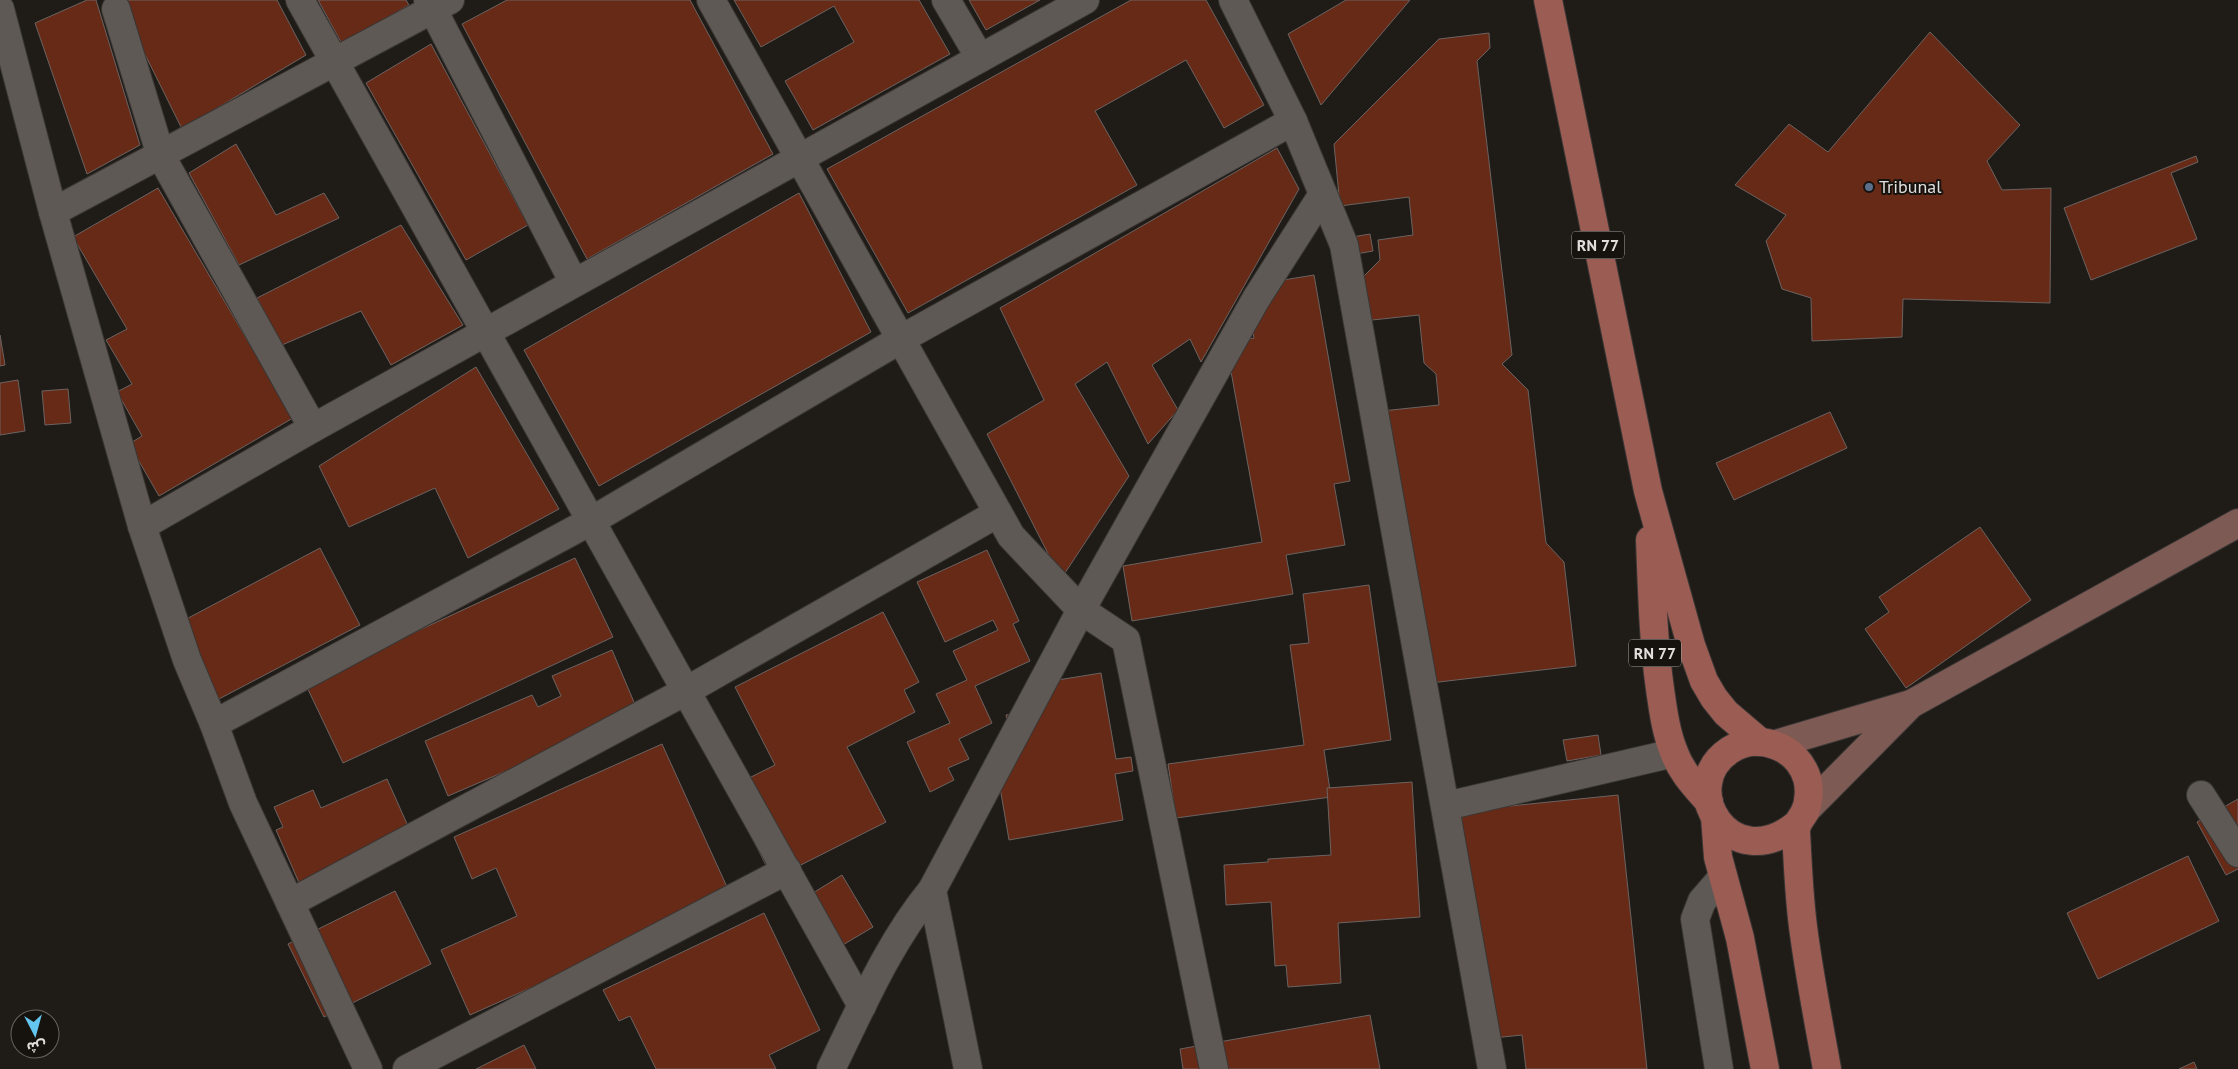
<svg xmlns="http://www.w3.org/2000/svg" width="2238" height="1069" viewBox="0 0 2238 1069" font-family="'PT Sans','Noto Sans Arabic',sans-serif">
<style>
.building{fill:#672a17;stroke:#6b6361}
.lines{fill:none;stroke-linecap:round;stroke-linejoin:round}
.minor-casing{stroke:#393634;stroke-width:30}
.secondary-casing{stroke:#393634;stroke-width:30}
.primary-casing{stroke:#393634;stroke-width:30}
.minor{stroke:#5e5954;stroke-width:28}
.secondary{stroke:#7d5a54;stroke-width:28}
.primary{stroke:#9b5c53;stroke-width:28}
.service-dot{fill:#5c6f8a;stroke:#16120e;stroke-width:2}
.labels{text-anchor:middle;stroke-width:4;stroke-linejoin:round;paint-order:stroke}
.shield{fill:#16120e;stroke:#a5a19e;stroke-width:1}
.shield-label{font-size:16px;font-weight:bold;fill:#e2dedc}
.poi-label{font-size:18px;fill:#e2dedc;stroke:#16120e;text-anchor:start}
</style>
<rect width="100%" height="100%" fill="#1f1b17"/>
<g class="building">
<polygon points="87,0 96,0 140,145 87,174 35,23"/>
<polygon points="118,0 277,0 306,55 182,129"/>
<polygon points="318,0 406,0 409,5 342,44"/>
<polygon points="507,0 690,0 773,154 587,259 462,24"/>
<polygon points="734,0 919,0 950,54 813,130 785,81 854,42 834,6 761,47"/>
<polygon points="969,0 1040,0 986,30"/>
<polygon points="1131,0 1206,0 1264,105 1224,128 1186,60 1095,111 1137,185 908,313 827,169"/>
<polygon points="1346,0 1410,0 1321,105 1288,34"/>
<polygon points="1930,32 2020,125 1987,161 2002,190 2051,188 2050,303 1903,299 1902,337 1812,341 1811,298 1782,289 1766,241 1786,215 1735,185 1789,124 1828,152"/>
<polygon points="1489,33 1490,48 1477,61 1512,355 1502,364 1528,390 1546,543 1564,562 1576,666 1413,685 1382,411 1439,405 1436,374 1424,363 1419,315 1363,321 1358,282 1380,260 1378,240 1413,235 1409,197 1340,206 1334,144 1439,39"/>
<polygon points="431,44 528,225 466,260 366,83"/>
<polygon points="236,144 276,215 324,193 339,218 239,265 189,173"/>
<polygon points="1277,148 1299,189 1201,362 1190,339 1152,365 1178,410 1148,444 1107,362 1075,384 1129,476 1061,579 987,434 1044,400 1000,308"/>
<polygon points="2196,156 2198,162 2171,173 2197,239 2091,280 2064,208"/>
<polygon points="158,188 293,418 159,496 129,444 142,436 117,392 132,384 106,340 127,329 73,237"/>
<polygon points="799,193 871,332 599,486 524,350"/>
<polygon points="401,225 463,325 391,365 361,311 282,345 257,298"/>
<polygon points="1370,234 1373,251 1356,254 1352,237"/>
<polygon points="1314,275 1350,481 1334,484 1345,545 1286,555 1293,594 1132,621 1123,566 1262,542 1226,344 1254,338 1249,309 1269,305 1265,283"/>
<polygon points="0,335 5,365 0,366"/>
<polygon points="476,367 559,509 468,558 435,488 349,527 319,466"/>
<polygon points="18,380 25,431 0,435 0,383"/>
<polygon points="68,389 71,423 45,425 42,391"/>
<polygon points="1830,412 1847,448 1734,500 1716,463"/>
<polygon points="1980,527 2031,600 1906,688 1865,629 1889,612 1879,597"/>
<polygon points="320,548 360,625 217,700 177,624"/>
<polygon points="987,550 1019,621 1013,624 1030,661 975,686 992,723 959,739 969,759 948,768 954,780 930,792 907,742 950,723 936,694 967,680 953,651 998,630 993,620 945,642 917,582"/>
<polygon points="575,558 613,637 343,763 305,683"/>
<polygon points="1369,585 1391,740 1324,750 1331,797 1176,818 1168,764 1304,745 1290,645 1309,643 1303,594"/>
<polygon points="883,612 919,682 904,690 915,712 847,747 886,822 773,879 727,789 775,765 735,687"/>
<polygon points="612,650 639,714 448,796 425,741 532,695 538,707 561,696 552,676"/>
<polygon points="1101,673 1116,759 1131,757 1133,771 1115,774 1123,820 1009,840 996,764 1014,761 1006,715 1043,708 1039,683"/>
<polygon points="1598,735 1601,755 1567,761 1563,740"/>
<polygon points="662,744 732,898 470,1015 441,950 517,916 496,868 472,879 454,837"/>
<polygon points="387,779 412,835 300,885 276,830 283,827 274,807 313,790 321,808"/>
<polygon points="1412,782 1420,917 1338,923 1341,983 1288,987 1286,965 1275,966 1271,902 1226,905 1224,865 1268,862 1268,859 1331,855 1327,788"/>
<polygon points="1618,795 1647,1069 1526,1069 1522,1035 1484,1039 1461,811"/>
<polygon points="2238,799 2238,869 2226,875 2197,822"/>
<polygon points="2188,856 2219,921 2098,979 2067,913"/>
<polygon points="842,875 873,927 831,952 800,901"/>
<polygon points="395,891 431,964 324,1017 288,944"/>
<polygon points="764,913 820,1030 769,1055 776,1069 656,1069 630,1016 619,1021 603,990"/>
<polygon points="1370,1015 1380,1069 1183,1069 1180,1049"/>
<polygon points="524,1045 536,1069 476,1069"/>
<polygon points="2194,1062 2197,1069 2179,1069"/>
</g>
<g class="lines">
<defs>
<g id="minor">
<polyline points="300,0 862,1006"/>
<polyline points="428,0 574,283"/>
<polyline points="711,0 1011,536 1081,610 1126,640 1214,1069"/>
<polyline points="946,0 980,58"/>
<polyline points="1233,0 1293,121 1344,245 1492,1069"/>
<polyline points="0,9 53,212 142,526 187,660 214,724 243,803 368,1069"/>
<polyline points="116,9 161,156 313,428"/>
<polyline points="53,212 450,0"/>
<polyline points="142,526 313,428 1085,0"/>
<polyline points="214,724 591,521 901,339 1293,121"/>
<polyline points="2201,795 2238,853"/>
<polyline points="1446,806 1674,753"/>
<polyline points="932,890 968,1069"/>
<polyline points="290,903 686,691 998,513"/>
<polyline points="407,1069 787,870"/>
<path d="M831,1069C861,1008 889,942 932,890L1081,610L1256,299L1323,194"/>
<polyline points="1719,1069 1695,919 1702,901 1722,878"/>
</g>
<g id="secondary">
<polyline points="1776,744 1911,704 2238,523"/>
<polyline points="1805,811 1908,707"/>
</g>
<g id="primary">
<polyline points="1548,0 1648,491 1691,645 1704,681 1714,698 1726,713 1760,742"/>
<path d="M1650,540C1652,590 1653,639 1660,689C1663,710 1666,733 1674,752C1681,772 1696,787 1709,802"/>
<polyline points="1715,817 1718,857 1740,938 1765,1069"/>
<path d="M1796,825C1730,878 1675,786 1730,750C1758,732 1797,746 1807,778C1810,788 1809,802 1805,812C1801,819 1796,823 1796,832C1798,866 1799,900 1804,934C1810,979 1819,1024 1827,1069"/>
</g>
</defs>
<use href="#minor" class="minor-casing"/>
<use href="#secondary" class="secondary-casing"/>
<use href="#primary" class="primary-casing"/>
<use href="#minor" class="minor"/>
<use href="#secondary" class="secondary"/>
<use href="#primary" class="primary"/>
</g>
<circle class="service-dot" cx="1869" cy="187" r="5"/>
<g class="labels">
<g class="shield">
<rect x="1572" y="231.5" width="52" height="27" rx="4"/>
<rect x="1629" y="639.5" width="52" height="27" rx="4"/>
</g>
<g class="shield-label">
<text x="1598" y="251">RN 77</text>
<text x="1655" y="659">RN 77</text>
</g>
<g class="poi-label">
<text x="1879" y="193">Tribunal</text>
</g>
</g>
<g transform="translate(35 1034) rotate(174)"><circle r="24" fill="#16120e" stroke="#686460"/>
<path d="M0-4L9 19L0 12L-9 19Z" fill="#64c5ee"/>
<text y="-8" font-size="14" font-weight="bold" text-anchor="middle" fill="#e2dedc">ش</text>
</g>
</svg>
